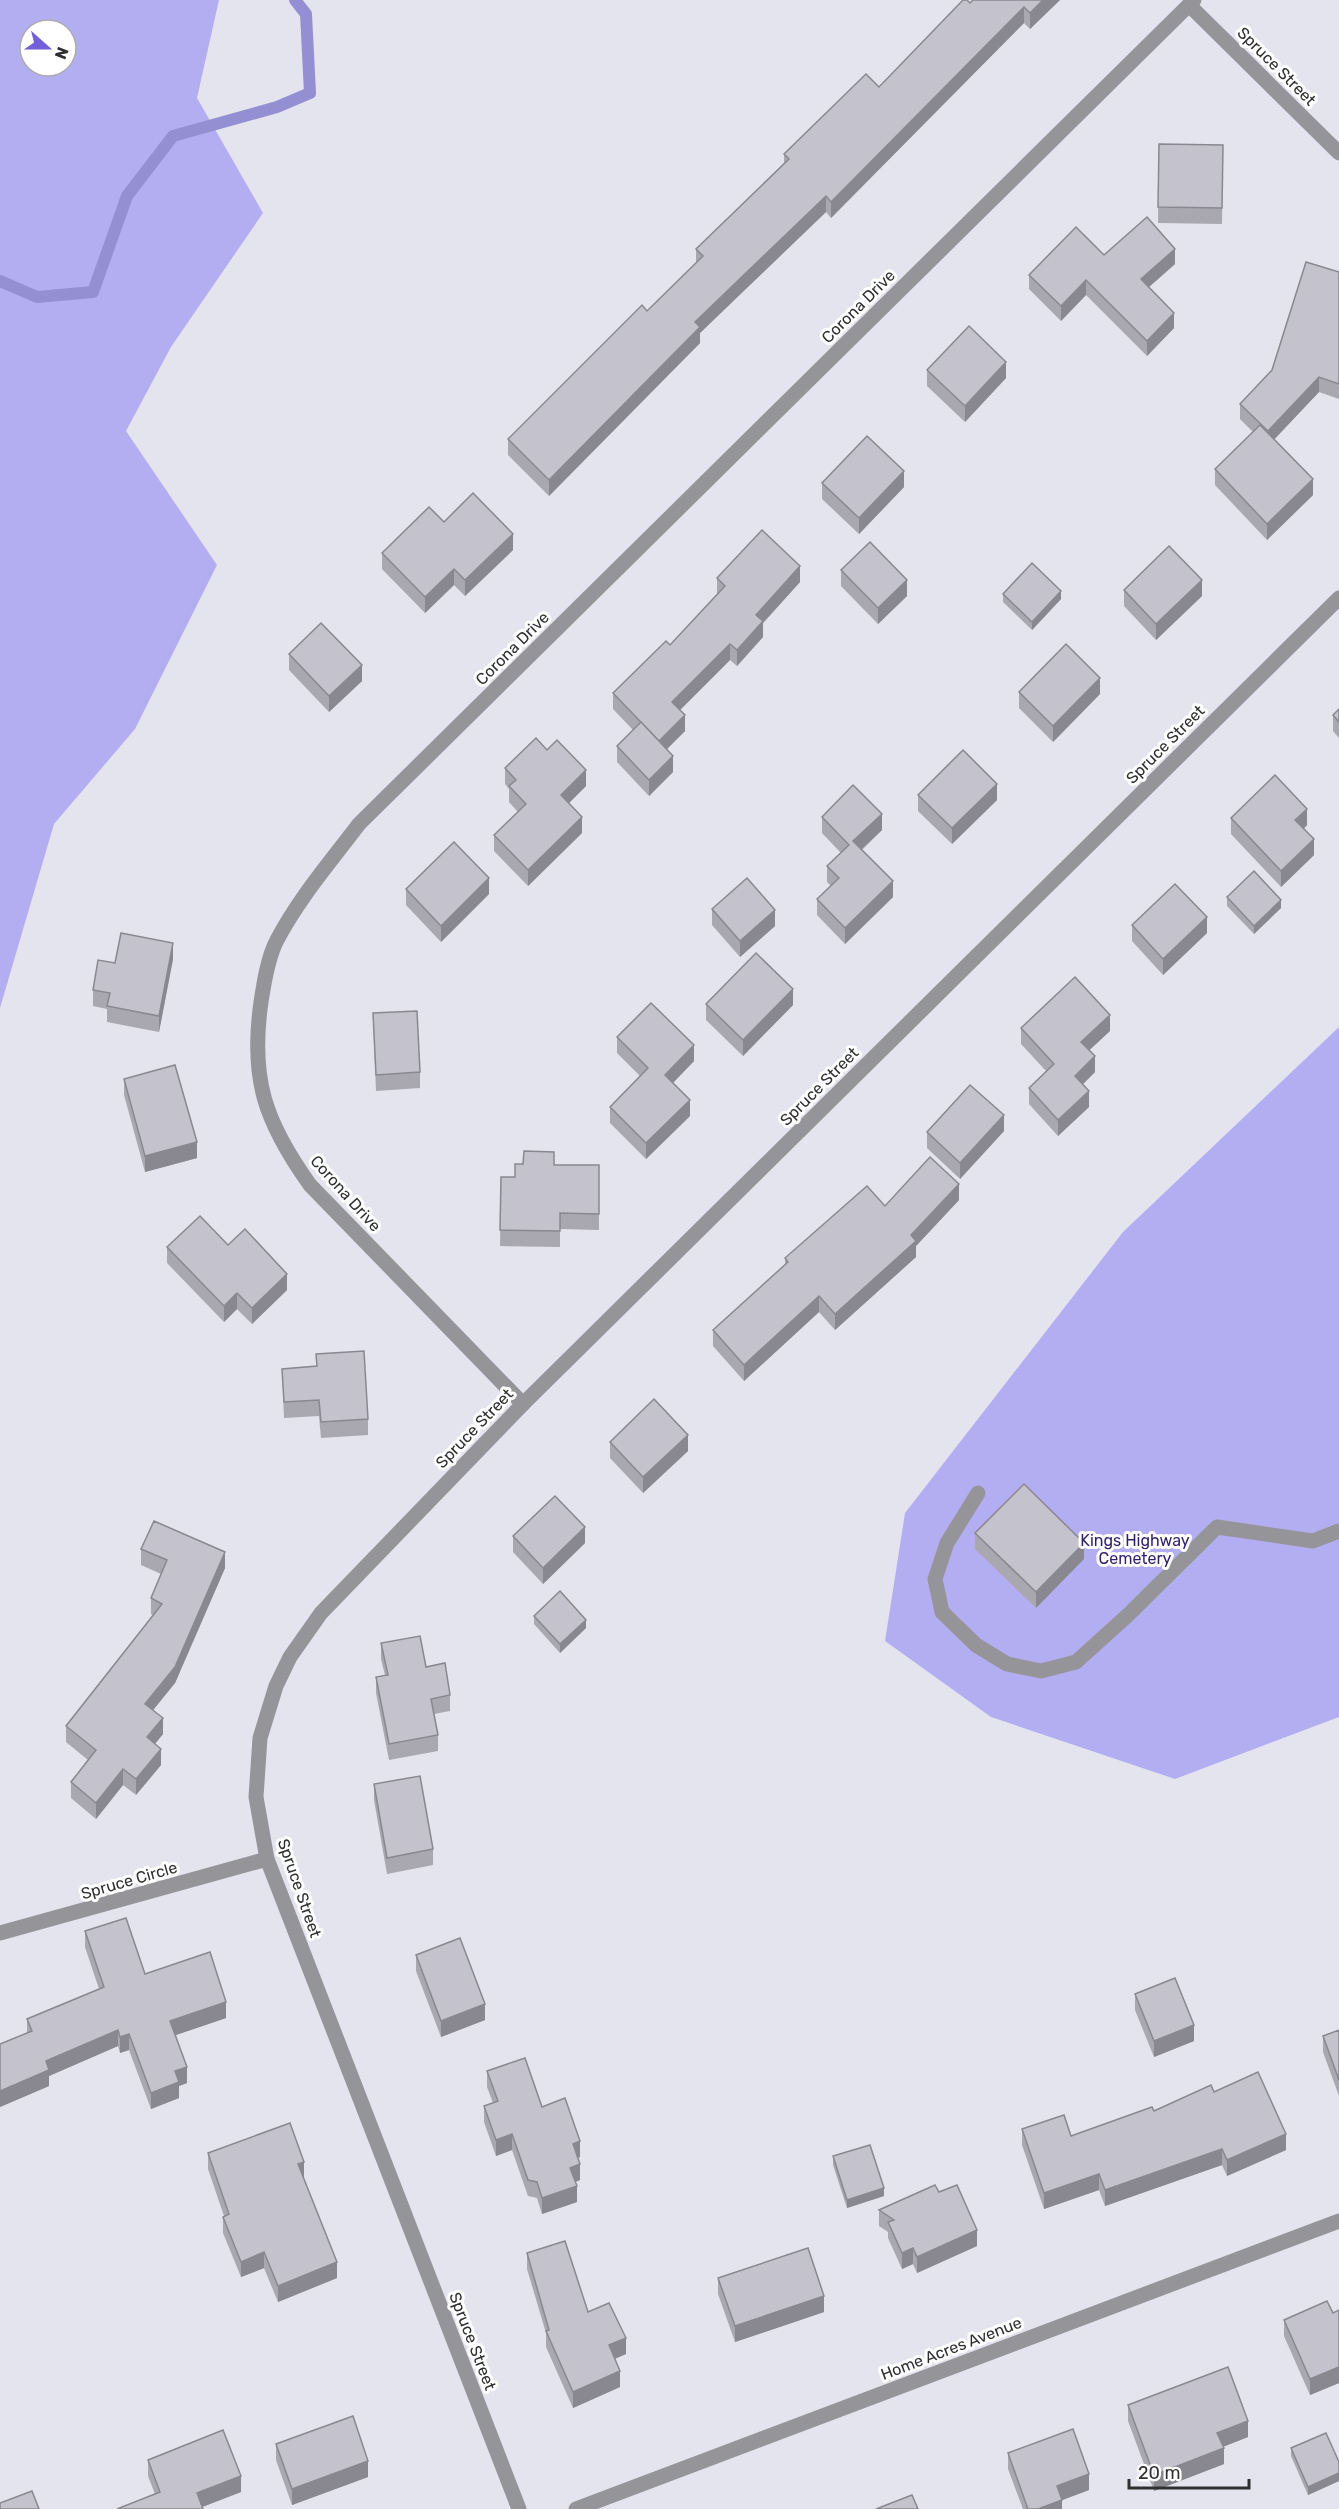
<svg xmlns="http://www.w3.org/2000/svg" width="1339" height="2509" viewBox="0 0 1339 2509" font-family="Rubik,sans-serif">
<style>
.green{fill:#b3aef2;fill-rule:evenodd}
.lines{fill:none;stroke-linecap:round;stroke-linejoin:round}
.stream{stroke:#948fd3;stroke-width:12}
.service{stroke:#959599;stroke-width:15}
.minor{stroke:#959599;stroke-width:15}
.wall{fill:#a9a8b0}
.shaded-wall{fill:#898890}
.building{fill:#c4c3cd;stroke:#898890;stroke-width:1.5}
.labels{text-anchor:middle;stroke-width:6;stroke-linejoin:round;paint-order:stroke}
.street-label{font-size:16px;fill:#2f2f32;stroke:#fff}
.park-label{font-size:16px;fill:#311f6e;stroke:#fff}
</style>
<rect width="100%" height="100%" fill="#e4e4ee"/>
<g class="green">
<path d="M0,0H219L197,98L263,213L171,347L126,431L217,565L135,729L54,824L0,1008ZM30,30H66V66H30Z"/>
<polygon points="1339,1027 1339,1717 1175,1779 991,1717 885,1641 905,1513 1123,1232"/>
</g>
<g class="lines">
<polyline class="stream" points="0,281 37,297 93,292 127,196 173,136 277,107 310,93 306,14 295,0"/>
<polyline class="service" points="978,1493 947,1543 935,1579 942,1612 976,1645 1007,1664 1041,1671 1076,1662 1128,1615 1217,1527 1313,1541 1339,1531"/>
<g class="minor">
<polyline points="1189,5 1339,153"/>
<path d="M523,1404L310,1185C265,1122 250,1079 261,1002C264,982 268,957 277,940C299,898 331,861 359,824L1194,0"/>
<polyline points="0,1933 267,1859"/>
<polyline points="519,2509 267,1859 256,1797 260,1738 276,1686 290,1657 321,1613 523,1404 1339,598"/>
<polyline points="576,2509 1339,2221"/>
</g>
</g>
<g class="wall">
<polygon points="973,0 1060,0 1030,29 1024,23 831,218 826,212 700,333 700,343 549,496 508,455 508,439 647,311 696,263 696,249 784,163 784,154 879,87"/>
<polygon points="1159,144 1223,145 1222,224 1158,223"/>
<polygon points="1104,255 1175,264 1149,287 1174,328 1147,356 1086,295 1061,321 1029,289 1029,275"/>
<polygon points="1339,272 1339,399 1319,392 1274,439 1313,495 1267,540 1215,485 1215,469 1253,432 1240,419 1240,404 1272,370"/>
<polygon points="927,370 1006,378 965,422 927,386"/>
<polygon points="822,483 904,487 859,534 822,499"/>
<polygon points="444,522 513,550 465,596 454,585 425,613 382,569 382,553"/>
<polygon points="841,570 907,596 878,624 841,586"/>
<polygon points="717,578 800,582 763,623 763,637 737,666 730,660 680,710 685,731 667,749 673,772 649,796 617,762 617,746 633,730 613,709 613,693 670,645 717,595"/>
<polygon points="1124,590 1202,596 1156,640 1124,606"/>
<polygon points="1003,594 1061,599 1032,630 1003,602"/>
<polygon points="289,654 362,681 329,712 289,670"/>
<polygon points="1019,692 1100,694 1053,742 1019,708"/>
<polygon points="1339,709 1339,738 1333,731 1333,715"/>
<polygon points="505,768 586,786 569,803 582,833 528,886 494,851 494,835 518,812 509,802 509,789 505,784"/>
<polygon points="918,795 997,800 952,844 918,811"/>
<polygon points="822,817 882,830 862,850 893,897 845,944 817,915 817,899 831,886 827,882 827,866 841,853 822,833"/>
<polygon points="1231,818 1307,825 1304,829 1314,855 1281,887 1231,834"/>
<polygon points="406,889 489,894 441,942 406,905"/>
<polygon points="1227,897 1281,908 1254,934 1227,906"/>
<polygon points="712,909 775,926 740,957 712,925"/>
<polygon points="1132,925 1207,933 1163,975 1132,941"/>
<polygon points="173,959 159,1032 107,1022 107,1009 93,1006 93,990"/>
<polygon points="706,1004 793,1005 743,1056 706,1020"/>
<polygon points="373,1013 420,1072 420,1088 376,1091"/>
<polygon points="1021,1028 1110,1031 1089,1050 1095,1072 1083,1084 1089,1107 1058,1136 1029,1104 1029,1088 1046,1071 1021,1044"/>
<polygon points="617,1037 694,1061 673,1083 690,1116 646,1159 610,1123 610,1107 640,1076 617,1053"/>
<polygon points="124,1079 197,1158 145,1172 124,1095"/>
<polygon points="1004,1131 960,1179 927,1148 927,1132"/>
<polygon points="554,1165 599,1165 599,1230 560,1229 560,1247 500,1246 501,1177 515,1177"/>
<polygon points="959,1200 916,1246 916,1257 835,1330 819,1312 744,1381 713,1346 713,1330 785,1265 785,1258 885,1206"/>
<polygon points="228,1245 287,1290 252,1324 237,1309 224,1322 167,1263 167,1247"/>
<polygon points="316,1354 368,1419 368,1435 321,1438 319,1416 284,1418 282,1369 316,1366"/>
<polygon points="610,1442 688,1451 643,1493 610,1458"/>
<polygon points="975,1533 1084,1559 1036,1608 975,1549"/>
<polygon points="513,1536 585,1543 543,1584 513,1552"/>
<polygon points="141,1549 225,1568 175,1683 153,1710 163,1734 155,1744 161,1765 136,1795 123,1785 96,1819 71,1798 71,1782 88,1760 66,1742 66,1726 153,1615 151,1614 151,1598 161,1574 141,1565"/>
<polygon points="534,1616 586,1628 560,1653 534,1624"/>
<polygon points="381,1643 426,1667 450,1695 450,1711 434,1714 438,1735 438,1751 389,1760 376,1693 376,1677 385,1675 381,1659"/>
<polygon points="374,1784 433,1849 433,1865 387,1874 374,1800"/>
<polygon points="85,1931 145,1974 226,2018 176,2035 187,2083 179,2086 179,2098 151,2109 129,2050 120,2053 118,2046 49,2076 49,2086 0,2107 0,2044 27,2033 27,2019 99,1989 85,1947"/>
<polygon points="416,1955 485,2020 441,2037 416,1971"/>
<polygon points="1135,1994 1194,2041 1154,2057 1135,2010"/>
<polygon points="1339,2030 1339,2096 1323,2052 1323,2036"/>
<polygon points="487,2071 542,2107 580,2157 578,2158 580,2180 575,2182 577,2202 542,2214 537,2198 528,2196 512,2150 496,2156 484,2122 484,2106 493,2103 487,2087"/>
<polygon points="1214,2092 1286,2150 1227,2176 1222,2165 1105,2206 1099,2190 1044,2209 1022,2145 1022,2129 1071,2136 1154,2111"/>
<polygon points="208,2153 304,2178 337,2278 278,2302 264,2268 241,2277 223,2233 223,2217 224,2216 208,2169"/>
<polygon points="833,2156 884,2196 847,2208 833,2165"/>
<polygon points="939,2192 977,2246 917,2273 913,2264 902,2269 888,2238 888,2232 879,2226 879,2210"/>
<polygon points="527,2253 588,2312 626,2354 615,2359 620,2387 573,2408 546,2347 546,2333 527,2269"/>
<polygon points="718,2278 824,2312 735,2342 718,2294"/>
<polygon points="1339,2310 1339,2383 1310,2395 1284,2336 1284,2320 1333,2313"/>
<polygon points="1128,2405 1248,2437 1223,2447 1224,2464 1154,2491 1128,2421"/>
<polygon points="276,2444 368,2477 292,2505 276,2460"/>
<polygon points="1291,2448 1339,2462 1339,2481 1308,2495 1291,2456"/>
<polygon points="1008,2453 1089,2490 1062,2500 1062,2509 1023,2509 1008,2469"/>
<polygon points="148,2460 241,2492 202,2507 155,2494 148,2476"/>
</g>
<g class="shaded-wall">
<polygon points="1043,0 1060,0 1030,29 1030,13"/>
<polygon points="1024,7 1024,23 831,218 831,202"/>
<polygon points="826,196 826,212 700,333 700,343 549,496 549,480 695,322"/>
<polygon points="1175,249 1175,264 1141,294 1141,279"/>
<polygon points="1086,280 1086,295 1061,321 1061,306"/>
<polygon points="1174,313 1174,328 1147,356 1147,341"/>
<polygon points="1006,362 1006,378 965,422 965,406"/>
<polygon points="1319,377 1319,392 1268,446 1268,431"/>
<polygon points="904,471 904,487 859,534 859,518"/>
<polygon points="1313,479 1313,495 1267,540 1267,524"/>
<polygon points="513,534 513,550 465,596 465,580"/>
<polygon points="800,566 800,582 763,623 763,637 737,666 737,650 756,615"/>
<polygon points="454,569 454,585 425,613 425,597"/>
<polygon points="907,580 907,596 878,624 878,608"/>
<polygon points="1202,580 1202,596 1156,640 1156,624"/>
<polygon points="1061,591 1061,599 1032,630 1032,622"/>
<polygon points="730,644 730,660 672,718 672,702"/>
<polygon points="362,665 362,681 329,712 329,696"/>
<polygon points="1100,678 1100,694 1053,742 1053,726"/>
<polygon points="685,715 685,731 659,757 659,741"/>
<polygon points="673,756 673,772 649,796 649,780"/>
<polygon points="586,770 586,786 561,811 561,795"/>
<polygon points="997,784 997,800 952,844 952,828"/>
<polygon points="1307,809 1307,825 1295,836 1295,820"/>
<polygon points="882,814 882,830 853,857 853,841"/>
<polygon points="582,817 582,833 528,886 528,870"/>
<polygon points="1314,839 1314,855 1281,887 1281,871"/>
<polygon points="489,878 489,894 441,942 441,926"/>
<polygon points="893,881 893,897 845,944 845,928"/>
<polygon points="1281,900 1281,908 1254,934 1254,926"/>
<polygon points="775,910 775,926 740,957 740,941"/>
<polygon points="1207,917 1207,933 1163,975 1163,959"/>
<polygon points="173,943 173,959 159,1032 159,1016"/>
<polygon points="793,989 793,1005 743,1056 743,1040"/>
<polygon points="1110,1015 1110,1031 1081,1058 1081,1042"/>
<polygon points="694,1045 694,1061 665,1091 665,1075"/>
<polygon points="1095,1056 1095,1072 1075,1092 1075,1076"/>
<polygon points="1089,1091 1089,1107 1058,1136 1058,1120"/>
<polygon points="690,1100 690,1116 646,1159 646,1143"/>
<polygon points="1004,1115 1004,1131 960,1179 960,1163"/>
<polygon points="197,1142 197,1158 145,1172 145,1156"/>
<polygon points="959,1184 959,1200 916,1246 916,1257 835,1330 835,1314 911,1235"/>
<polygon points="287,1274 287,1290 252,1324 252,1308"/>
<polygon points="237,1293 237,1309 224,1322 224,1306"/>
<polygon points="819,1296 819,1312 744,1381 744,1365"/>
<polygon points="688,1435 688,1451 643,1493 643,1477"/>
<polygon points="585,1527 585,1543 543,1584 543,1568"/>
<polygon points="1084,1543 1084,1559 1036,1608 1036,1592"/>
<polygon points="225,1552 225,1568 175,1683 145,1720 145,1704"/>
<polygon points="586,1620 586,1628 560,1653 560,1644"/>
<polygon points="163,1718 163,1734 147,1753 147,1737"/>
<polygon points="161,1749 161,1765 136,1795 136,1779"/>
<polygon points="123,1769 123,1785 96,1819 96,1803"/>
<polygon points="226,2002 226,2018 170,2037 170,2021"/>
<polygon points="485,2004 485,2020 441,2037 441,2021"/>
<polygon points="1194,2025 1194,2041 1154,2057 1154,2041"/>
<polygon points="118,2030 118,2046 49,2076 49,2086 0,2107 0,2091 46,2061"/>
<polygon points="129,2034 129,2050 120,2053 120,2037"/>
<polygon points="187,2067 187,2083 179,2086 179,2098 151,2109 151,2093 175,2071"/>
<polygon points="512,2134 512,2150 496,2156 496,2140"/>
<polygon points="1286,2134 1286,2150 1227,2176 1227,2160"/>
<polygon points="580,2141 580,2157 573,2160 573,2144"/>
<polygon points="1222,2149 1222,2165 1105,2206 1105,2190"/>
<polygon points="304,2162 304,2178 298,2180 298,2164"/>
<polygon points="580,2164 580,2180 570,2184 570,2168"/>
<polygon points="1099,2174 1099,2190 1044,2209 1044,2193"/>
<polygon points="577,2186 577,2202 542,2214 542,2198"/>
<polygon points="884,2188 884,2196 847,2208 847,2200"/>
<polygon points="977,2230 977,2246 917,2273 917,2257"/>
<polygon points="913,2248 913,2264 902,2269 902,2253"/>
<polygon points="264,2252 264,2268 241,2277 241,2262"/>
<polygon points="337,2262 337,2278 278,2302 278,2286"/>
<polygon points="824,2296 824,2312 735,2342 735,2326"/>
<polygon points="626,2338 626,2354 609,2361 609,2345"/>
<polygon points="1339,2367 1339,2383 1310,2395 1310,2379"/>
<polygon points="620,2371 620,2387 573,2408 573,2392"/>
<polygon points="1248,2421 1248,2437 1217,2449 1217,2433"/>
<polygon points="1224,2448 1224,2464 1154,2491 1154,2475"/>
<polygon points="368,2461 368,2477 292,2505 292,2489"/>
<polygon points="1339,2473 1339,2481 1308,2495 1308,2487"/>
<polygon points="1089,2474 1089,2490 1057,2502 1057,2486"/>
<polygon points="241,2476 241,2492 197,2509 197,2493"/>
<polygon points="1062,2500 1062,2509 1038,2509"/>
</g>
<g class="building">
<polygon points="963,0 967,0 970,3 973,0 1043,0 1030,13 1024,7 831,202 826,196 695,322 700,327 549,480 508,439 642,305 647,311 703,256 696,249 789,159 784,154 866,74 879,87"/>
<polygon points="1159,144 1223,145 1222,208 1158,207"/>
<polygon points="1147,217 1175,249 1141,279 1174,313 1147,341 1086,280 1061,306 1029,275 1076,227 1104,255"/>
<polygon points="1306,262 1339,272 1339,384 1319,377 1268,431 1240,404 1272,370"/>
<polygon points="969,326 1006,362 965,406 927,370"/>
<polygon points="1260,425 1313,479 1267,524 1215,469"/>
<polygon points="867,436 904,471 859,518 822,483"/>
<polygon points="473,493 513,534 465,580 454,569 425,597 382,553 429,507 444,522"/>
<polygon points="762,530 800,566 756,615 763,621 737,650 730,644 672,702 685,715 659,741 613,693 666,641 670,645 725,586 717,578"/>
<polygon points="870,542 907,580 878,608 841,570"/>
<polygon points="1169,546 1202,580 1156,624 1124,590"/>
<polygon points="1032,563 1061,591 1032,622 1003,594"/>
<polygon points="321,623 362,665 329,696 289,654"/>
<polygon points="1066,644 1100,678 1053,726 1019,692"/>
<polygon points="1339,709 1339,722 1333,715"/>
<polygon points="641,722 673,756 649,780 617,746"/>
<polygon points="536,738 547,750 557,740 586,770 561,795 582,817 528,870 494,835 526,804 509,786 516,780 505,768"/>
<polygon points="963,750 997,784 952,828 918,795"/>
<polygon points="1275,775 1307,809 1295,820 1314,839 1281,871 1231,818"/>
<polygon points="853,785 882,814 853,841 893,881 845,928 817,899 839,878 827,866 849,845 822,817"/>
<polygon points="454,842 489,878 441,926 406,889"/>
<polygon points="1254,871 1281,900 1254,926 1227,897"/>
<polygon points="747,878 775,910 740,941 712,909"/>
<polygon points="1175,884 1207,917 1163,959 1132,925"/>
<polygon points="121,933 173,943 159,1016 107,1006 110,993 93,990 98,960 115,963"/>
<polygon points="756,953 793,989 743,1040 706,1004"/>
<polygon points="1075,977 1110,1015 1081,1042 1095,1056 1075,1076 1089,1091 1058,1120 1029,1088 1054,1064 1021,1028"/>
<polygon points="651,1003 694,1045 665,1075 690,1100 646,1143 610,1107 648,1068 617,1037"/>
<polygon points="417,1011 420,1072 376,1075 373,1013"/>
<polygon points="175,1065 197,1142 145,1156 124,1079"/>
<polygon points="970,1085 1004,1115 960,1163 927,1132"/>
<polygon points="524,1151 554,1152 554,1165 599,1165 599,1214 560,1213 560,1231 500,1230 501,1177 515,1177 515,1164 523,1164"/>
<polygon points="930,1157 959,1184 911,1235 916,1241 835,1314 819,1296 744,1365 713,1330 788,1262 785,1258 867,1186 885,1206"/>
<polygon points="200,1216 228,1245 245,1229 287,1274 252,1308 237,1293 224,1306 167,1247"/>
<polygon points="364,1351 368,1419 321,1422 319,1400 284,1402 282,1369 317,1366 316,1354"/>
<polygon points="654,1399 688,1435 643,1477 610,1442"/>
<polygon points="1024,1484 1084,1543 1036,1592 975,1533"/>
<polygon points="555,1496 585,1527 543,1568 513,1536"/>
<polygon points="154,1521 225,1552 175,1667 145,1704 163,1718 147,1737 161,1749 136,1779 123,1769 96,1803 71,1782 96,1750 66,1726 162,1604 151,1598 167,1560 141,1549"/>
<polygon points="560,1591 586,1620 560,1644 534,1616"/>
<polygon points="420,1636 426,1667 445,1663 450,1695 431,1699 438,1735 389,1744 376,1677 388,1675 381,1643"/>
<polygon points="420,1776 433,1849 387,1858 374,1784"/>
<polygon points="126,1918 145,1974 210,1952 226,2002 170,2021 187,2067 175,2071 179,2082 151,2093 129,2034 120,2037 118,2030 46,2061 49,2070 0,2091 0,2044 32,2031 27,2019 104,1987 85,1931"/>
<polygon points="460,1938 485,2004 441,2021 416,1955"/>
<polygon points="1175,1978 1194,2025 1154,2041 1135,1994"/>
<polygon points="1339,2030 1339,2080 1323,2036"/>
<polygon points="525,2058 542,2107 565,2098 580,2141 573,2144 580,2164 570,2168 577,2186 542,2198 537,2182 528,2180 512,2134 496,2140 484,2106 498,2101 487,2071"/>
<polygon points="1258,2072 1286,2134 1227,2160 1222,2149 1105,2190 1099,2174 1044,2193 1022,2129 1064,2115 1071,2136 1152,2107 1154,2111 1211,2085 1214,2092"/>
<polygon points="290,2123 304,2162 298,2164 337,2262 278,2286 264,2252 241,2262 223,2217 229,2214 208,2153"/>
<polygon points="870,2145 884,2188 847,2200 833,2156"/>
<polygon points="935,2185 939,2192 957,2185 977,2230 917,2257 913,2248 902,2253 888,2222 894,2220 879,2210"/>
<polygon points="565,2241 588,2312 609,2303 626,2338 609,2345 620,2371 573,2392 546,2331 549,2330 527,2253"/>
<polygon points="808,2248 824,2296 735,2326 718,2278"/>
<polygon points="1327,2301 1333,2313 1339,2310 1339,2367 1310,2379 1284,2320"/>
<polygon points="1228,2367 1248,2421 1217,2433 1224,2448 1154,2475 1128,2405"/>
<polygon points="353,2416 368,2461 292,2489 276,2444"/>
<polygon points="1073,2429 1089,2474 1057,2486 1062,2500 1038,2509 1028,2509 1008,2453"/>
<polygon points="223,2430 241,2476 197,2493 203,2509 117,2509 160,2492 148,2460"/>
<polygon points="1326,2433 1339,2462 1339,2473 1308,2487 1291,2448"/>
<polygon points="32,2491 39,2509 0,2509 0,2503"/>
<polygon points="912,2495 918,2509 876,2509"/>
</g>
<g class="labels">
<g class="street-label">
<text transform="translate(1277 66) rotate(45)" y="6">Spruce Street</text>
<text transform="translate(858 306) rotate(-45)" y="6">Corona Drive</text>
<text transform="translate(512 648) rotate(-45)" y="6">Corona Drive</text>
<text transform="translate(1165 744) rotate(-45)" y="6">Spruce Street</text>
<text transform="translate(819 1086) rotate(-45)" y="6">Spruce Street</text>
<text transform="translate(346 1193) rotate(48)" y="6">Corona Drive</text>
<text transform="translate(474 1428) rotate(-46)" y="6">Spruce Street</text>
<text transform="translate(129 1880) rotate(-16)" y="6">Spruce Circle</text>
<text transform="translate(300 1888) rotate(71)" y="6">Spruce Street</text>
<text transform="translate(473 2341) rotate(69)" y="6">Spruce Street</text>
<text transform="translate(951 2348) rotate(-21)" y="6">Home Acres Avenue</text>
</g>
<g class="park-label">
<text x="1135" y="1546">Kings Highway<tspan x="1135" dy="18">Cemetery</tspan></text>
</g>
</g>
<g transform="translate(48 48) rotate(111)"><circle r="28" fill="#ffffff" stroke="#acacad" stroke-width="1.5"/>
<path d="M0-4.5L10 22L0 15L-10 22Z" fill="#735fd9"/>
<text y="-9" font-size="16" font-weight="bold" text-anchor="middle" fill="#2f2f32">N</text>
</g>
<path d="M1129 2479v9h120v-9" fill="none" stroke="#2f2f32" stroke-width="3"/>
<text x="1138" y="2479" font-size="18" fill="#2f2f32" stroke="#ffffff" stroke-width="4.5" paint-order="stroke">20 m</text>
</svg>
